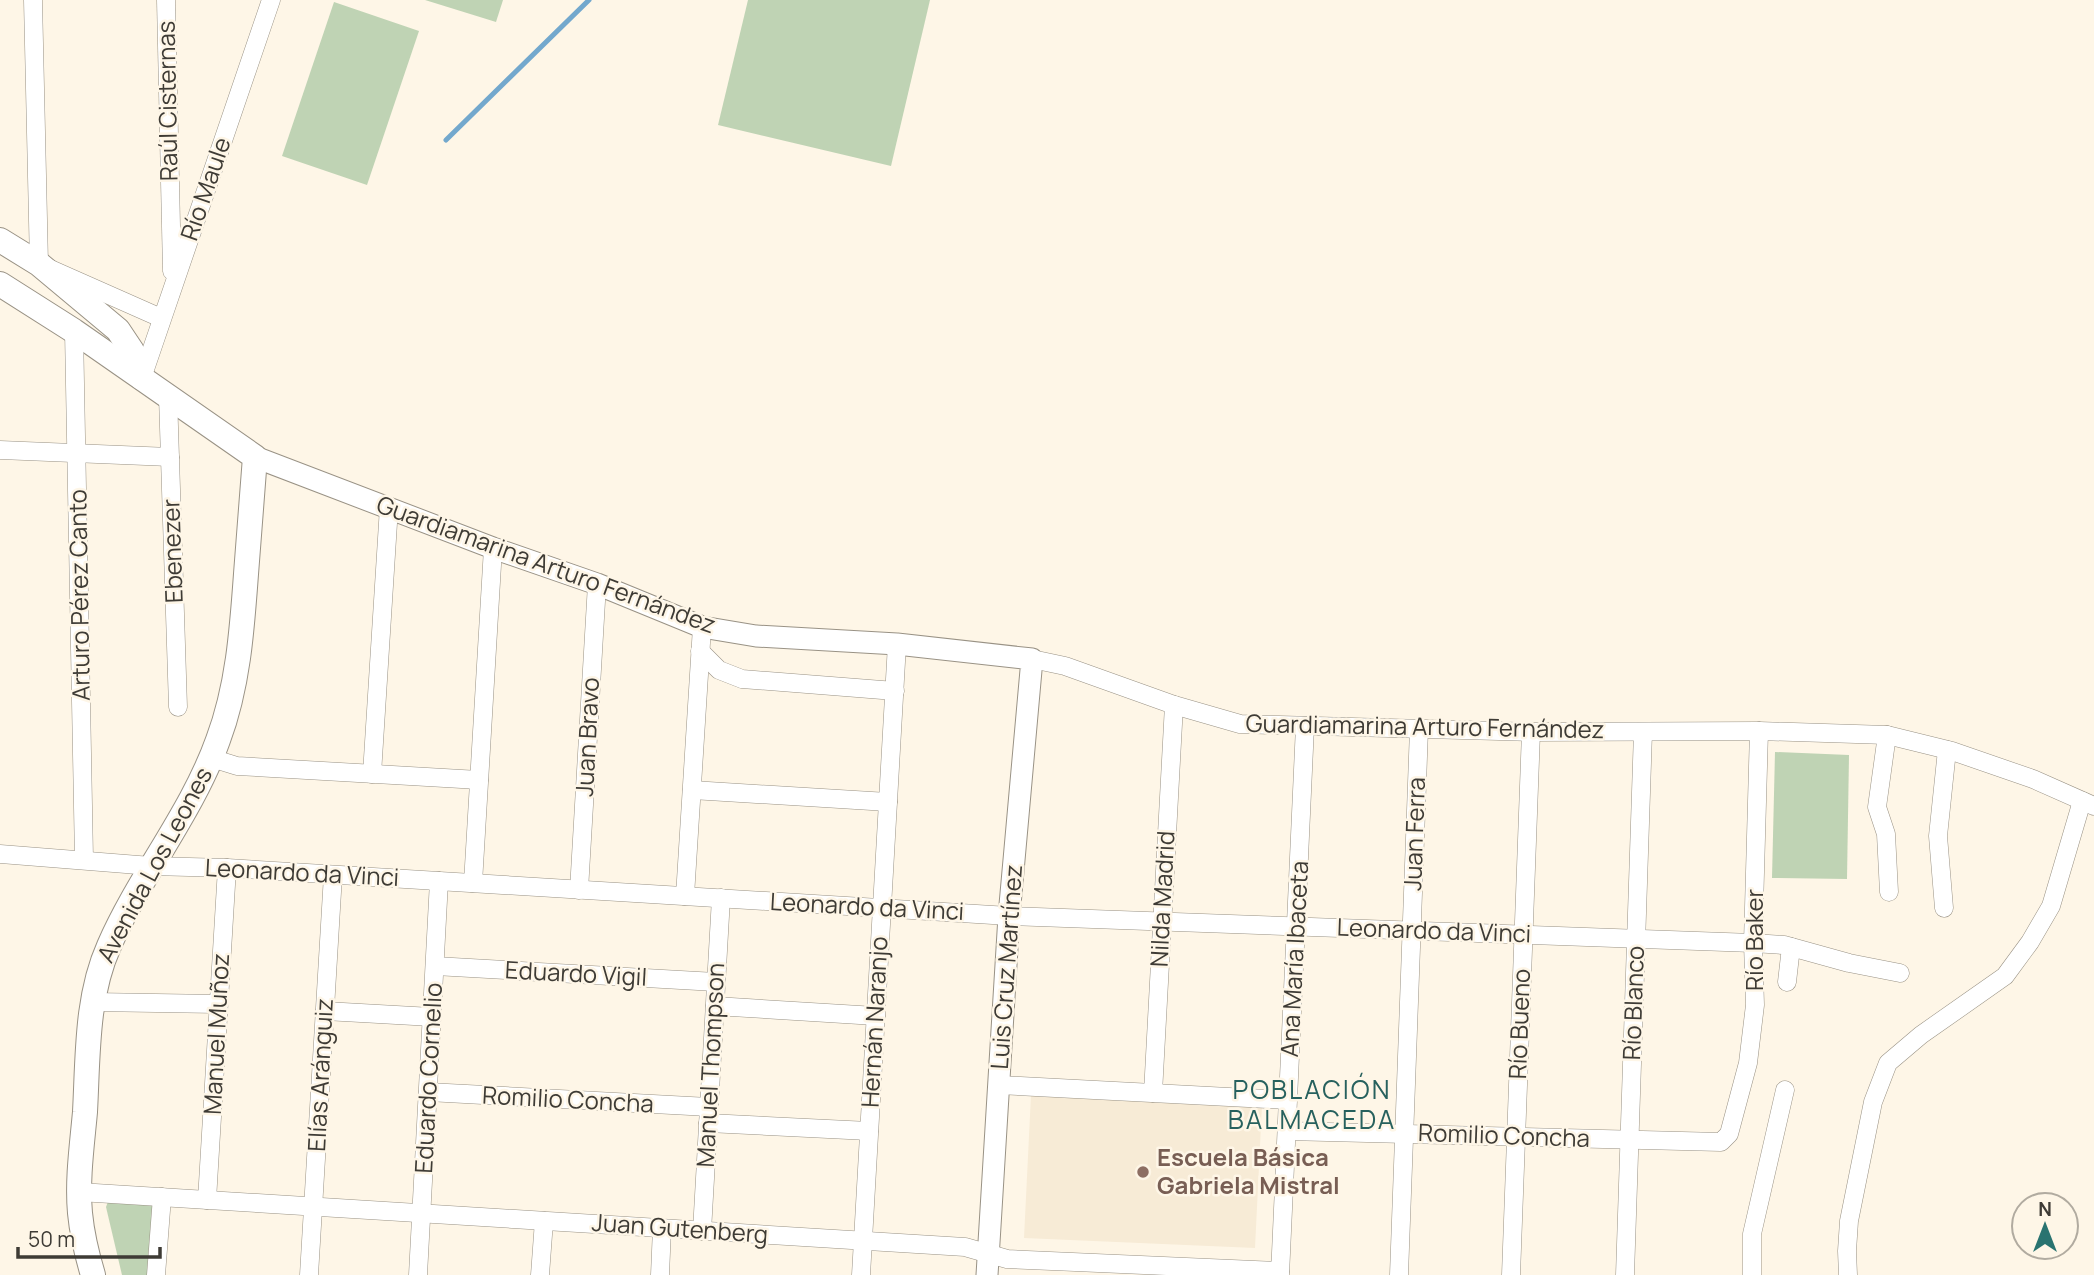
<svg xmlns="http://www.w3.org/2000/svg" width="2094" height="1275" viewBox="0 0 2094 1275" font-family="Manrope,sans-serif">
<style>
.built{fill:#f7ebd6}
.green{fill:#bfd3b4}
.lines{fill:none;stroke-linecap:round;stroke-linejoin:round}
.stream{stroke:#73a8cd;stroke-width:5}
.minor-casing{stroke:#999285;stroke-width:19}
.tertiary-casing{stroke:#999285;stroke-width:23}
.secondary-casing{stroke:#999285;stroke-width:26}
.minor{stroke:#fff;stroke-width:18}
.tertiary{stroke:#fff;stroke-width:21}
.secondary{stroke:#fff;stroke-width:24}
.education-dot{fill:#8d6e63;stroke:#fef6e7;stroke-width:2.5}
.labels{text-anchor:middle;stroke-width:5;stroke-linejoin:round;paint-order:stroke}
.street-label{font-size:24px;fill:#3e3b35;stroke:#fef6e7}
.education-label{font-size:24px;font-weight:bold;fill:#785e54;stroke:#fef6e7;text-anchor:start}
.neighbourhood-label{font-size:26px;letter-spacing:2px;fill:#27615e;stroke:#fef6e7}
</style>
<rect width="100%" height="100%" fill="#fef6e7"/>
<polygon class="built" points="1031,1095 1262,1105 1255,1248 1024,1238"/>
<g class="green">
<polygon points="425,0 503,0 496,22"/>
<polygon points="748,0 930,0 891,166 718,125"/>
<polygon points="334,2 419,31 367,185 282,156"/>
<polygon points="1775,752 1849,755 1847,879 1772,878"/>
<polygon points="109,1199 155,1203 147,1275 122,1275 106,1207"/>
</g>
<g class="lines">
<polyline class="stream" points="446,140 589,0"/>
<defs>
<g id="minor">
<polyline points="33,0 39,264 161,318"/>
<polyline points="166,0 172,271"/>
<polyline points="74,331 84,859"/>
<polyline points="142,378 271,0"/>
<polyline points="168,396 178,707"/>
<polyline points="0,450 170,457"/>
<polyline points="700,651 719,670 742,679 895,691"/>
<polyline points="1032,659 1065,666 1174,705 1240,724 1531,732 1759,731 1887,735 1952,751 2033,779 2094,806"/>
<polyline points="1887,735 1877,807 1886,834 1889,892"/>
<polyline points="211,758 237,766 479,780"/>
<polyline points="372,774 389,507"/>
<polyline points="692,790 888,802"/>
<polyline points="0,854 151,866 227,868 1009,916 1753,943 1784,945 1849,963 1900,973"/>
<polyline points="473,883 493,548"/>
<polyline points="579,890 597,584"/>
<polyline points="685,896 702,627"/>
<polyline points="1944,908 1938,836 1947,750"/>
<polyline points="435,966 716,982"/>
<polyline points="1787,982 1791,947"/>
<polyline points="93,1002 218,1004"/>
<polyline points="715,1006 876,1016"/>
<polyline points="325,1011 432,1017"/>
<polyline points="999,1085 1288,1100"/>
<polyline points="428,1092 709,1107"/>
<polyline points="1153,1093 1174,705"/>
<polyline points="708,1123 869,1131"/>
<polyline points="1287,1131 1721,1142 1729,1134 1748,1063 1755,1005 1753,943 1759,731"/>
<polyline points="79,1192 965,1247 1007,1259 1280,1271"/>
<polyline points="207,1200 227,868"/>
<polyline points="702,1231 721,898"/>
<polyline points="156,1275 162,1197"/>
<polyline points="309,1275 333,875"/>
<polyline points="418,1275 439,881"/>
<polyline points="540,1275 544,1221"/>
<polyline points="660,1275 662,1228"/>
<polyline points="861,1275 897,644"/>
<polyline points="1280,1275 1305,726"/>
<polyline points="1399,1275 1419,729"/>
<polyline points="1511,1275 1531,732"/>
<polyline points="1625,1275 1643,732"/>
<polyline points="1752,1275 1752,1234 1785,1090"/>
<polyline points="1848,1275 1847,1251 1849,1221 1873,1102 1888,1063 1921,1035 2005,976 2030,942 2051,906 2082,801"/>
</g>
<polyline id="tertiary" points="255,457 493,548 597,584 702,627 756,636 897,644 1032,659 1009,916 987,1275"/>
<g id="secondary">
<polyline points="0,240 39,264 118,330 132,351 142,378"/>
<path d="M0,284L74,331L255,457C252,496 249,535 246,574C242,630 238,687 218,740C192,813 140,875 109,946C86,997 88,1057 85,1112C82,1145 77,1180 80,1213C82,1234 87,1255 93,1275"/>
</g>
</defs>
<use href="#minor" class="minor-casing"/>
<use href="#tertiary" class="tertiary-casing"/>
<use href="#secondary" class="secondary-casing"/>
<use href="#minor" class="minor"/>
<use href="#tertiary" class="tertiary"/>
<use href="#secondary" class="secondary"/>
</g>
<circle class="education-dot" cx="1143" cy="1172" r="7"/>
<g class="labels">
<g class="street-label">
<text transform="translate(168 101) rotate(-91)" y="8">Raúl Cisternas</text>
<text transform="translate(206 189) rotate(-71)" y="8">Río Maule</text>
<text transform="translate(173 551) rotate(-92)" y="8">Ebenezer</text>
<text transform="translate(546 565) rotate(20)" y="8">Guardiamarina Arturo Fernández</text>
<text transform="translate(80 595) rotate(-91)" y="8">Arturo Pérez Canto</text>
<text transform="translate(1425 727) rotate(1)" y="8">Guardiamarina Arturo Fernández</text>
<text transform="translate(588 737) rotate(-87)" y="8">Juan Bravo</text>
<text transform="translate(1415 834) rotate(-88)" y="8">Juan Ferra</text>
<text transform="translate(155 865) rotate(-62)" y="8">Avenida Los Leones</text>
<text transform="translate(302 873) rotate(3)" y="8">Leonardo da Vinci</text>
<text transform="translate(1163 899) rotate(-87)" y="8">Nilda Madrid</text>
<text transform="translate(867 907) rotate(3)" y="8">Leonardo da Vinci</text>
<text transform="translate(1434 931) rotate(2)" y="8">Leonardo da Vinci</text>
<text transform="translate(1755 940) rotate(-90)" y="8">Río Baker</text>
<text transform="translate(1295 959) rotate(-87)" y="8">Ana María Ibaceta</text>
<text transform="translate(1007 967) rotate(-86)" y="8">Luis Cruz Martínez</text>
<text transform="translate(576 974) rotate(3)" y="8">Eduardo Vigil</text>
<text transform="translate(1634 1003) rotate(-88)" y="8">Río Blanco</text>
<text transform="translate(875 1022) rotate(-87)" y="8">Hernán Naranjo</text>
<text transform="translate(1520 1024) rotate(-88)" y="8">Río Bueno</text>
<text transform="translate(217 1034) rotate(-87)" y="8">Manuel Muñoz</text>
<text transform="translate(711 1065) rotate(-87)" y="8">Manuel Thompson</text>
<text transform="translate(321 1075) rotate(-87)" y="8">Elías Aránguiz</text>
<text transform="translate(429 1078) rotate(-87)" y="8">Eduardo Cornelio</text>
<text transform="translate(568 1100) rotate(3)" y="8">Romilio Concha</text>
<text transform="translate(1504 1136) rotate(2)" y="8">Romilio Concha</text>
<text transform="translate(680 1229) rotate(4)" y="8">Juan Gutenberg</text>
</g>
<g class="education-label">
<text x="1157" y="1166">Escuela Básica<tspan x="1157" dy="28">Gabriela Mistral</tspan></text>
</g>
<g class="neighbourhood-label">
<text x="1312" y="1099">POBLACIÓN<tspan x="1312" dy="30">BALMACEDA</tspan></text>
</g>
</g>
<g transform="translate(2045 1226)"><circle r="33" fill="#fef6e7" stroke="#b1aba0" stroke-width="2"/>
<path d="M0-5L12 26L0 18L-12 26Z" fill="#297370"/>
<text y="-10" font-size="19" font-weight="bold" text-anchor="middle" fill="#3e3b35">N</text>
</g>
<path d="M18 1247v10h142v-10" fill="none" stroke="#3e3b35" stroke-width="3.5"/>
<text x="28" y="1247" font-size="21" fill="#3e3b35" stroke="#fef6e7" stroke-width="5" paint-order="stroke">50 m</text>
</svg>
